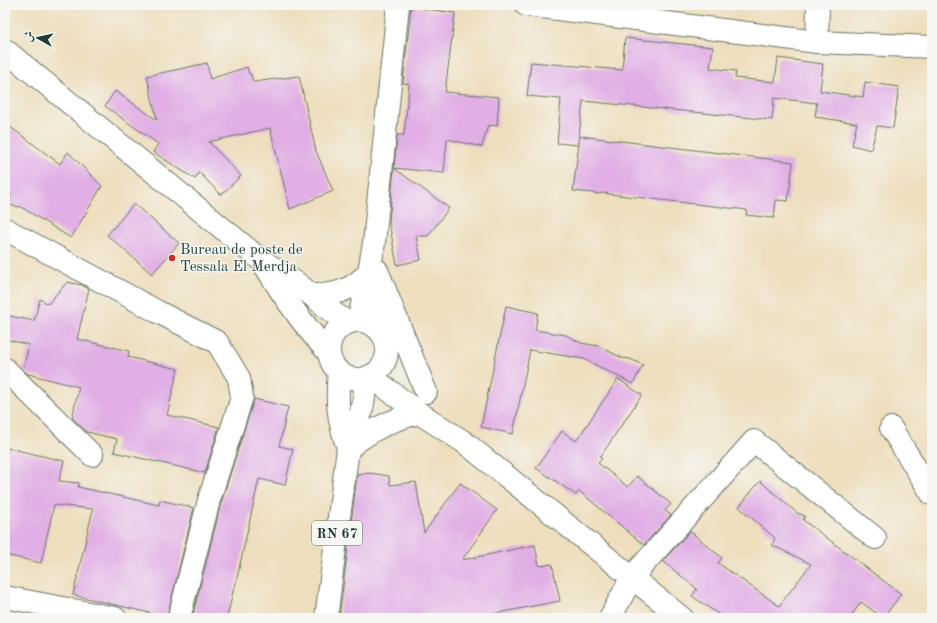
<svg xmlns="http://www.w3.org/2000/svg" width="937" height="623" viewBox="0 0 937 623" font-family="'Old Standard TT',Amiri,serif">
<style>
.building{fill:#e1aee5}
.lines{fill:none;stroke-linecap:round;stroke-linejoin:round}
.minor-casing{stroke:#677564;stroke-width:24}
.major-casing{stroke:#677564;stroke-width:24}
.minor{stroke:#fff;stroke-width:22}
.major{stroke:#fff;stroke-width:22}
.poi-dot{fill:#c8321e;stroke:#f6f6f2;stroke-width:1.5}
.labels{text-anchor:middle;stroke-width:3;stroke-linejoin:round;paint-order:stroke}
.shield{fill:#f6f6f2;stroke:#60746d;stroke-width:1}
.shield-label{font-size:14px;font-weight:bold;fill:#1f3d34}
.poi-label{font-size:15px;fill:#1f3d34;stroke:#f6f6f2;text-anchor:start}
</style>
<rect width="100%" height="100%" fill="#f6f6f2"/>
<filter id="ink" filterUnits="userSpaceOnUse"><feTurbulence type="fractalNoise" baseFrequency=".025" numOctaves="2"/><feDisplacementMap in="SourceGraphic" scale="8" xChannelSelector="R" yChannelSelector="G"/><feConvolveMatrix kernelMatrix="1 2 1 2 8 2 1 2 1" color-interpolation-filters="sRGB"/></filter>
<filter id="wash" filterUnits="userSpaceOnUse"><feTurbulence type="fractalNoise" baseFrequency=".012" numOctaves="4" result="noise"/><feDisplacementMap in="SourceGraphic" scale="16" xChannelSelector="R" yChannelSelector="G"/><feGaussianBlur stdDeviation="0.9" result="paint"/><feColorMatrix in="noise" values="0 0 0 0 0 0 0 0 0 0 0 0 0 0 0 0 0 1.4 0 .05"/><feComposite in="paint" operator="in"/></filter>
<g filter="url(#wash)">
<rect width="100%" height="100%" fill="#eedebd"/>
<g id="blocks">
<g class="building">
<polygon points="411,7 455,13 445,92 499,97 497,126 488,125 482,147 447,139 444,173 394,168 397,135 404,135 409,84 403,83"/>
<polygon points="625,38 713,47 710,68 736,71 735,78 775,82 778,58 823,64 820,91 863,97 865,82 899,87 893,128 877,126 871,150 852,145 857,123 815,117 817,103 774,98 772,120 583,101 578,145 557,143 561,99 527,96 531,62 622,70"/>
<polygon points="207,63 210,79 247,67 249,74 251,74 253,82 299,76 316,151 333,191 290,209 270,128 209,142 241,176 221,195 199,172 195,179 153,152 158,144 105,106 115,91 157,120 147,76"/>
<polygon points="5,123 60,164 68,152 102,186 71,238 21,207 8,205 11,195 5,191"/>
<polygon points="580,136 793,162 788,201 776,200 774,218 746,215 747,210 601,193 601,194 573,191"/>
<polygon points="394,168 449,208 428,236 416,236 421,260 397,265 389,222"/>
<polygon points="134,204 179,243 152,274 107,235"/>
<polygon points="67,282 82,285 89,289 77,339 129,351 128,357 178,369 167,415 219,427 205,473 114,452 117,439 87,432 72,418 79,387 28,374 23,370 29,345 5,339 5,315 34,321 40,299 48,304"/>
<polygon points="506,306 538,313 535,330 566,335 581,343 599,346 622,358 630,359 643,365 633,384 584,359 530,350 513,434 481,427"/>
<polygon points="618,379 642,395 600,457 602,459 598,463 628,487 637,476 671,504 665,511 671,515 644,545 579,491 576,495 536,468 562,431 576,441"/>
<polygon points="254,399 288,407 279,446 293,449 285,485 259,479 235,587 234,587 227,618 210,618 193,614 221,503"/>
<polygon points="8,448 64,461 59,481 79,483 78,487 159,505 160,500 194,508 167,617 73,595 93,509 54,505 41,563 5,555 5,459"/>
<polygon points="370,473 389,476 390,485 416,482 424,533 460,483 497,510 462,560 535,545 539,566 552,564 560,601 472,618 339,618 357,475"/>
<polygon points="760,481 797,513 805,516 803,520 901,594 883,618 861,602 850,618 724,618 692,596 697,589 663,561 690,531 722,558 718,563 779,606 811,564 772,545 775,538 739,507"/>
</g>
</g>
</g>
<g filter="url(#ink)">
<use href="#blocks" fill-opacity="0" stroke="#677564" stroke-width="1"/>
<g class="lines">
<defs>
<g id="minor">
<polyline points="526,5 817,42 932,47"/>
<polyline points="817,42 818,5"/>
<polyline points="5,229 158,312 217,342 239,378 242,397 209,500 179,618"/>
<polyline points="378,277 382,334"/>
<polyline points="358,321 366,288 374,243 398,5"/>
<polyline points="5,369 92,455"/>
<polyline points="891,428 932,494"/>
<polyline points="5,597 115,618"/>
<polyline points="610,618 632,577 754,441 875,538"/>
</g>
<g id="major">
<polyline points="5,50 261,260 298,284 331,311 348,323"/>
<path d="M264,264C283,296 304,326 329,353"/>
<polyline points="377,270 426,392"/>
<path d="M313,295C336,296 354,289 370,271"/>
<circle cx="358" cy="350" r="29"/>
<path d="M339,372C336,400 338,421 348,448"/>
<polyline points="370,376 419,413 464,442 682,618"/>
<path d="M349,448C370,430 392,419 419,413"/>
<path d="M326,618L348,448C359,425 365,403 366,378"/>
</g>
</defs>
<use href="#minor" class="minor-casing"/>
<use href="#major" class="major-casing"/>
<use href="#minor" class="minor"/>
<use href="#major" class="major"/>
</g>
</g>
<circle class="poi-dot" cx="172" cy="258" r="4"/>
<g class="labels">
<rect class="shield" x="312" y="521" width="50" height="24" rx="3"/>
<g class="shield-label">
<text x="337" y="538">RN 67</text>
</g>
<g class="poi-label">
<text x="180" y="254">Bureau de poste de<tspan x="180" dy="17">Tessala El Merdja</tspan></text>
</g>
</g>
<rect width="937" height="623" fill="none" stroke="#f6f6f2" stroke-width="20"/>
<g transform="translate(38 38) rotate(278)" stroke="#f6f6f2" stroke-width="3" paint-order="stroke">
<path d="M0-3L7 15L0 10L-7 15Z" fill="#1f3d34"/>
<text y="-6" font-size="11" font-weight="bold" text-anchor="middle" fill="#1f3d34">ش</text>
</g>
</svg>
